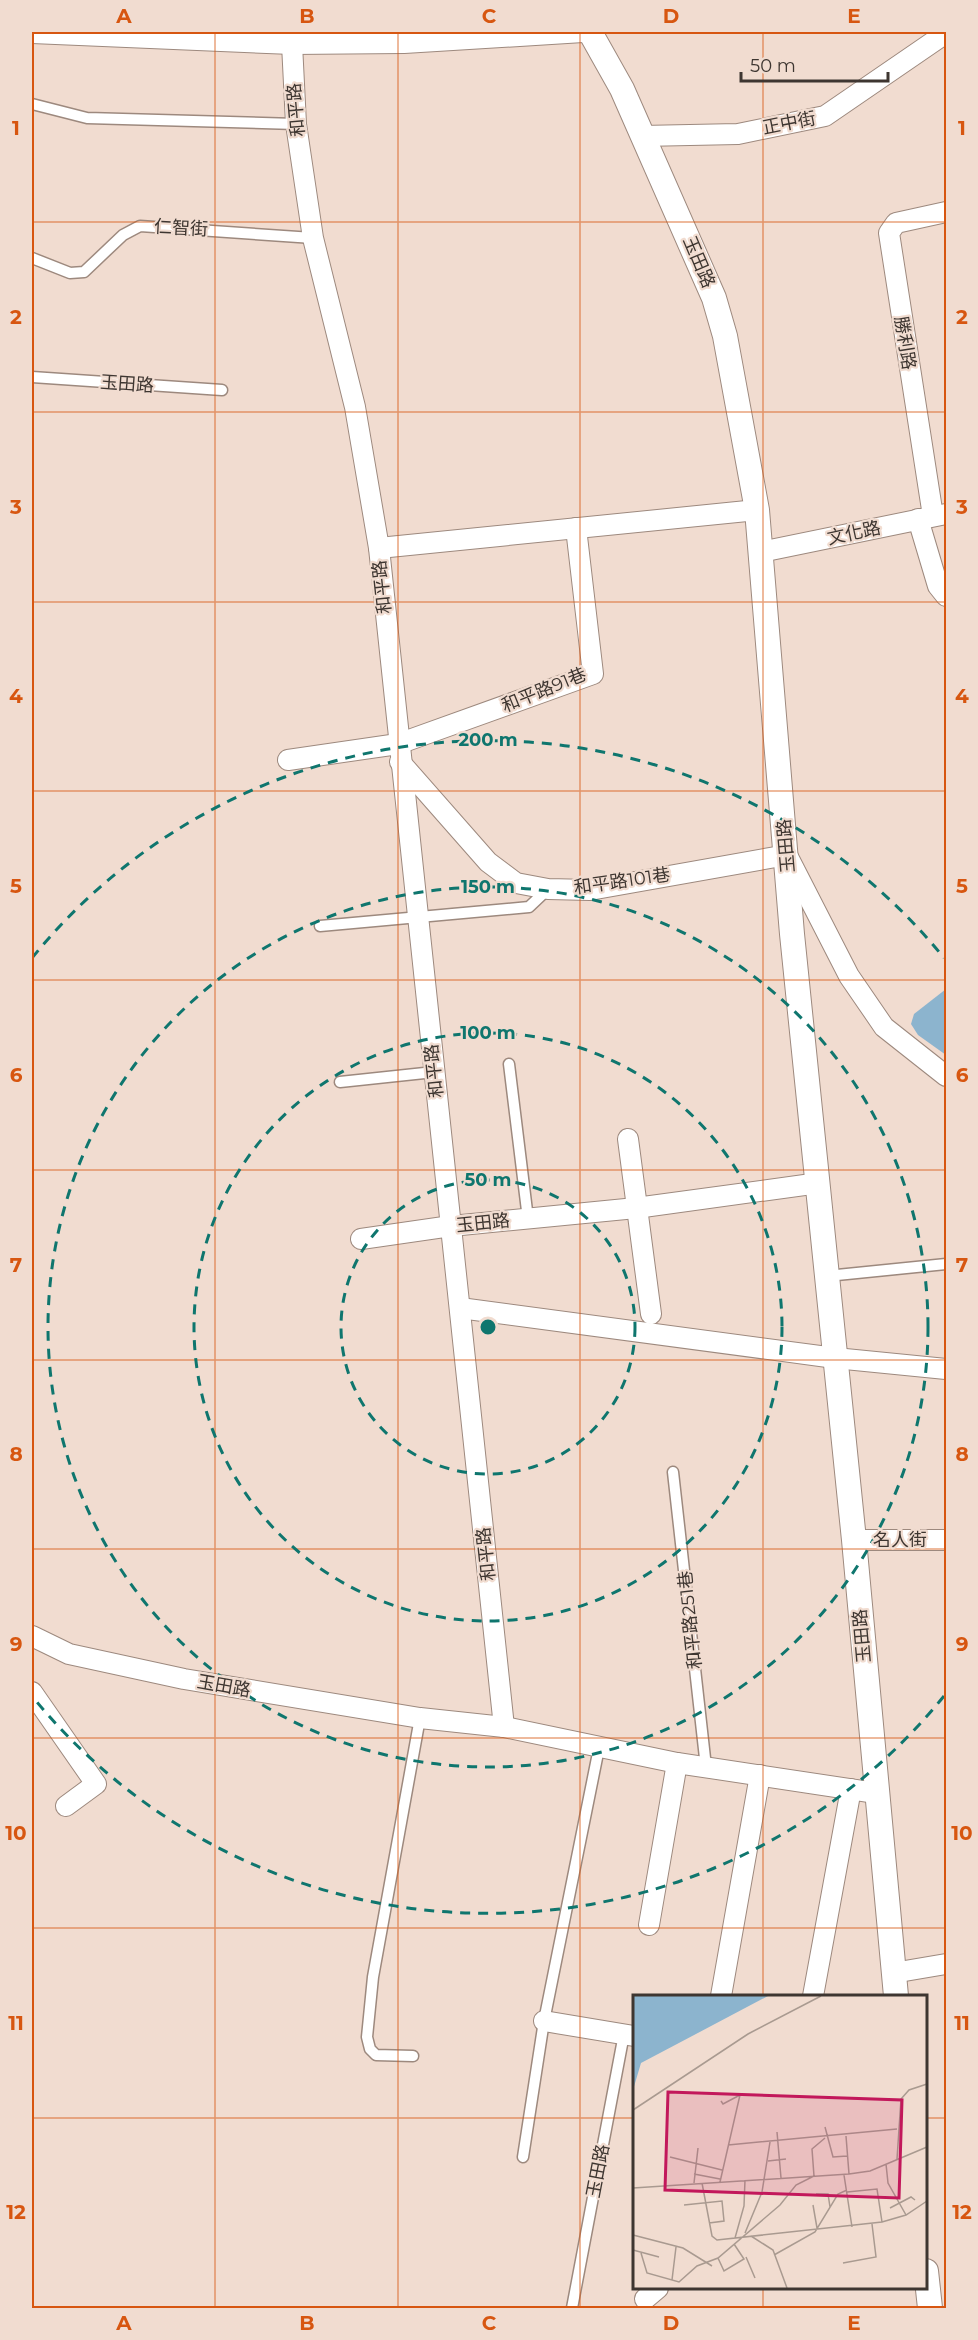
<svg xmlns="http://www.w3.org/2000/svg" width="978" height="2340" viewBox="0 0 978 2340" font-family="Montserrat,'Noto Sans TC',sans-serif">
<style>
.water{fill:#8cb4ce}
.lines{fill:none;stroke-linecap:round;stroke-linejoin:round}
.service-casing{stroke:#9d897e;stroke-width:13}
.minor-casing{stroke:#9d897e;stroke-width:22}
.tertiary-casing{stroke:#9d897e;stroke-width:26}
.service{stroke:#fff;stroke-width:10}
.minor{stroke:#fff;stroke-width:20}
.tertiary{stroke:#fff;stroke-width:24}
.grid{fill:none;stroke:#d75610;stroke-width:1.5;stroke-opacity:0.55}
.ring{fill:none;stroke:#0f766e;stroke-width:3;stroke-dasharray:10 8}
.labels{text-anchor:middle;stroke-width:4.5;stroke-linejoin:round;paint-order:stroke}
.street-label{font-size:18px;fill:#3e3631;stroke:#f1dcd0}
.inset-road{fill:none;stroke:#a99a90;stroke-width:1.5}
.view{fill:#c2185b;fill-opacity:0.15;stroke:#c2185b;stroke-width:3}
.inset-edge{fill:none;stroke:#3e3631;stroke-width:3}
.centre{fill:#0f766e;stroke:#f1dcd0;stroke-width:3}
.ring-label{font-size:18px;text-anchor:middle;font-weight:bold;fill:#0f766e;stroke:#f1dcd0;stroke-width:4.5;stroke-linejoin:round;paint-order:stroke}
.neatline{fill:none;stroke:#d75610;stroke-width:2}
.grid-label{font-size:20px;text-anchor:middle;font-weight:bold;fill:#d75610}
</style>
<rect width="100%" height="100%" fill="#f1dcd0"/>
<polygon class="water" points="946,989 946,1055 918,1035 911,1024 914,1014"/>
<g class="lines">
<defs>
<g id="service">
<polyline points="32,104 87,118 296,124"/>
<polyline points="32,258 70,273 84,272 123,235 140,226 313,238"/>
<polyline points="32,377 222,390"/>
<polyline points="320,926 529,907 548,889"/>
<polyline points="509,1064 528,1219"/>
<polyline points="340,1082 434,1072"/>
<polyline points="827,1276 946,1264"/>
<polyline points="673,1472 706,1767"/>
<polyline points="413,2056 376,2055 370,2049 367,2037 373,1977 420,1718"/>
<polyline points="523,2157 544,2021 599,1748"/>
<polyline points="572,2308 624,2034"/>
</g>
<g id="minor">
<polyline points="32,33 292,44 404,43 583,32"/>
<polyline points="292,44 296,124 313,238 355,407 379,548 504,1727"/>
<polyline points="642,136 738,134 825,116 946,33"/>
<polyline points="933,516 889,233 896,223 946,212"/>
<polyline points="918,519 938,586 946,596"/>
<polyline points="379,548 757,510"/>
<polyline points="761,552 946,514"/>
<polyline points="288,760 398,744 593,674 576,528"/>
<polyline points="400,762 488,862 516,883 548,889 590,890 787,855 849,976 884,1027 946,1076"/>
<polyline points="628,1139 651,1314"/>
<polyline points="361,1239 451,1226 636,1208 819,1183"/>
<polyline points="460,1308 835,1358 946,1369"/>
<polyline points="854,1540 946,1540"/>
<polyline points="32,1636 69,1654 184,1679 420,1718 504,1727 677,1763 876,1793"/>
<polyline points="32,1692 96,1784 66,1806"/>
<polyline points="649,1925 677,1763"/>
<polyline points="893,1973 946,1964"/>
<polyline points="721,1996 760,1775"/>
<polyline points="813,1996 851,1789"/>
<polyline points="544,2021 634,2036"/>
<polyline points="645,2299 658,2288"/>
</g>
<g id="tertiary">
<polyline points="590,32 622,89 714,298 725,336 757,510 792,934 854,1540 896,1996"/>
<polyline points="926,2271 930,2308"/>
</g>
</defs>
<use href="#service" class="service-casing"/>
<use href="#minor" class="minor-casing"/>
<use href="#tertiary" class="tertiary-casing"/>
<use href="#service" class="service"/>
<use href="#minor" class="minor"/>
<use href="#tertiary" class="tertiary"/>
</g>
<path class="grid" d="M215,32V2308M398,32V2308M580,32V2308M763,32V1996M32,222H946M32,412H946M32,602H946M32,791H946M32,980H946M32,1170H946M32,1360H946M32,1549H946M32,1738H946M32,1928H946M32,2118H634M926,2118H946M763,2288V2308"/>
<g class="ring">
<circle cx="488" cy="1327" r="147"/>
<circle cx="488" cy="1327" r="294"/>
<circle cx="488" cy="1327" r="440"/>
<path d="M944 1696A587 587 0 0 1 32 1696M32 958A587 587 0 0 1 944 958"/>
</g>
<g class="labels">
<g class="street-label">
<text transform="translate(296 110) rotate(-95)" y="6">和平路</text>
<text transform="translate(789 123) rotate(-11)" y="6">正中街</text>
<text transform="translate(181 228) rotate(3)" y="6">仁智街</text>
<text transform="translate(699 262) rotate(67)" y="6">玉田路</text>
<text transform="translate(905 343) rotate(81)" y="6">勝利路</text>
<text transform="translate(127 384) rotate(4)" y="6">玉田路</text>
<text transform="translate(854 533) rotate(-12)" y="6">文化路</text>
<text transform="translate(382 587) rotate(-96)" y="6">和平路</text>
<text transform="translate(544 690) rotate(-22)" y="6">和平路91巷</text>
<text transform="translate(786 846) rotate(-95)" y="6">玉田路</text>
<text transform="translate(622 881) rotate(-8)" y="6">和平路101巷</text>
<text transform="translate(434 1071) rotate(-96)" y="6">和平路</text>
<text transform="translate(483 1223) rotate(-6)" y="6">玉田路</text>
<text x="900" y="1546">名人街</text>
<text transform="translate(486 1554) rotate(-96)" y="6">和平路</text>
<text transform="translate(690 1620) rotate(-96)" y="6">和平路251巷</text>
<text transform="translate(862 1636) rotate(-95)" y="6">玉田路</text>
<text transform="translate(224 1686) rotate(10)" y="6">玉田路</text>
<text transform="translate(598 2171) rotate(-79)" y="6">玉田路</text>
</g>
</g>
<g transform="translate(633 1995)">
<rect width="294" height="294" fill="#f1dcd0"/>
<path d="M0,1H135L8,68L0,95Z" fill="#8cb4ce"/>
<path class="inset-road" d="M294,108V138M0,115L115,39L188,1M192,132L200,162L214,161M144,137L148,183M213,141L216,179M95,150L264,134M37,162L89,175M264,164L268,104L276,95L294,89M135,166L153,164M253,169L255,188L273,220M61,179L87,184M211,180L219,232M87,187L107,100L90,109L88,106M61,188L65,153M69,188L79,241L84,245L249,227L273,220L294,206M0,193L216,179L237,176L294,152M214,197L244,194L249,227M183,199H195L197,212M51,210L89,206L91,226L76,228M180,210L184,233M257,213L278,202L282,205M112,238L129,197L137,147M0,240L50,253L79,271M118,241L140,255L154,293M102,243L111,211L112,185M0,255L26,262M8,258L14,278L46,287L64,271L85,263L147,210L163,190L181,181L179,154L192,143M141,260L182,237L205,199L214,195M113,262L122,283M85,263L91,276L111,264L101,249M210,268L243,262L239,229M39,285L43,252"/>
<path class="view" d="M35,97L269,105L266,203L32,195Z"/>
<rect width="294" height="294" class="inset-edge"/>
</g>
<circle cx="488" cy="1327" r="9" class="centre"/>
<g class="ring-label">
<text x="488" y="746">200 m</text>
<text x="488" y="893">150 m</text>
<text x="488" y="1039">100 m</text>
<text x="488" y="1186">50 m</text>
</g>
<rect width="978" height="2340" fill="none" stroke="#f1dcd0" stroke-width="66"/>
<path d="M741 72v9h147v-9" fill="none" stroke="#3e3631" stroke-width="3"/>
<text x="750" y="72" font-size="18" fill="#3e3631" stroke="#f1dcd0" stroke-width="4.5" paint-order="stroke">50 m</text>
<rect x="33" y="33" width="912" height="2274" class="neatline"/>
<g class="grid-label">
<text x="124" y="23">A</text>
<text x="307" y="23">B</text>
<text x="489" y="23">C</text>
<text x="671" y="23">D</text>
<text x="854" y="23">E</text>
<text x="16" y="135">1</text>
<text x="962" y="135">1</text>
<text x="16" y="324">2</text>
<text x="962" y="324">2</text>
<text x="16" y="514">3</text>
<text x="962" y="514">3</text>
<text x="16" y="703">4</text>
<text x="962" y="703">4</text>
<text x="16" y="893">5</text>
<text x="962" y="893">5</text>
<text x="16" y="1082">6</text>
<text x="962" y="1082">6</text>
<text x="16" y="1272">7</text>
<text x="962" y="1272">7</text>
<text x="16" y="1461">8</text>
<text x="962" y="1461">8</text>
<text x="16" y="1651">9</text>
<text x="962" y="1651">9</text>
<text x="16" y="1840">10</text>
<text x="962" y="1840">10</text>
<text x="16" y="2030">11</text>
<text x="962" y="2030">11</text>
<text x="16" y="2219">12</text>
<text x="962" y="2219">12</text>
<text x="124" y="2330">A</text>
<text x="307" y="2330">B</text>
<text x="489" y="2330">C</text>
<text x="671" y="2330">D</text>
<text x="854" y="2330">E</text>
</g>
</svg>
